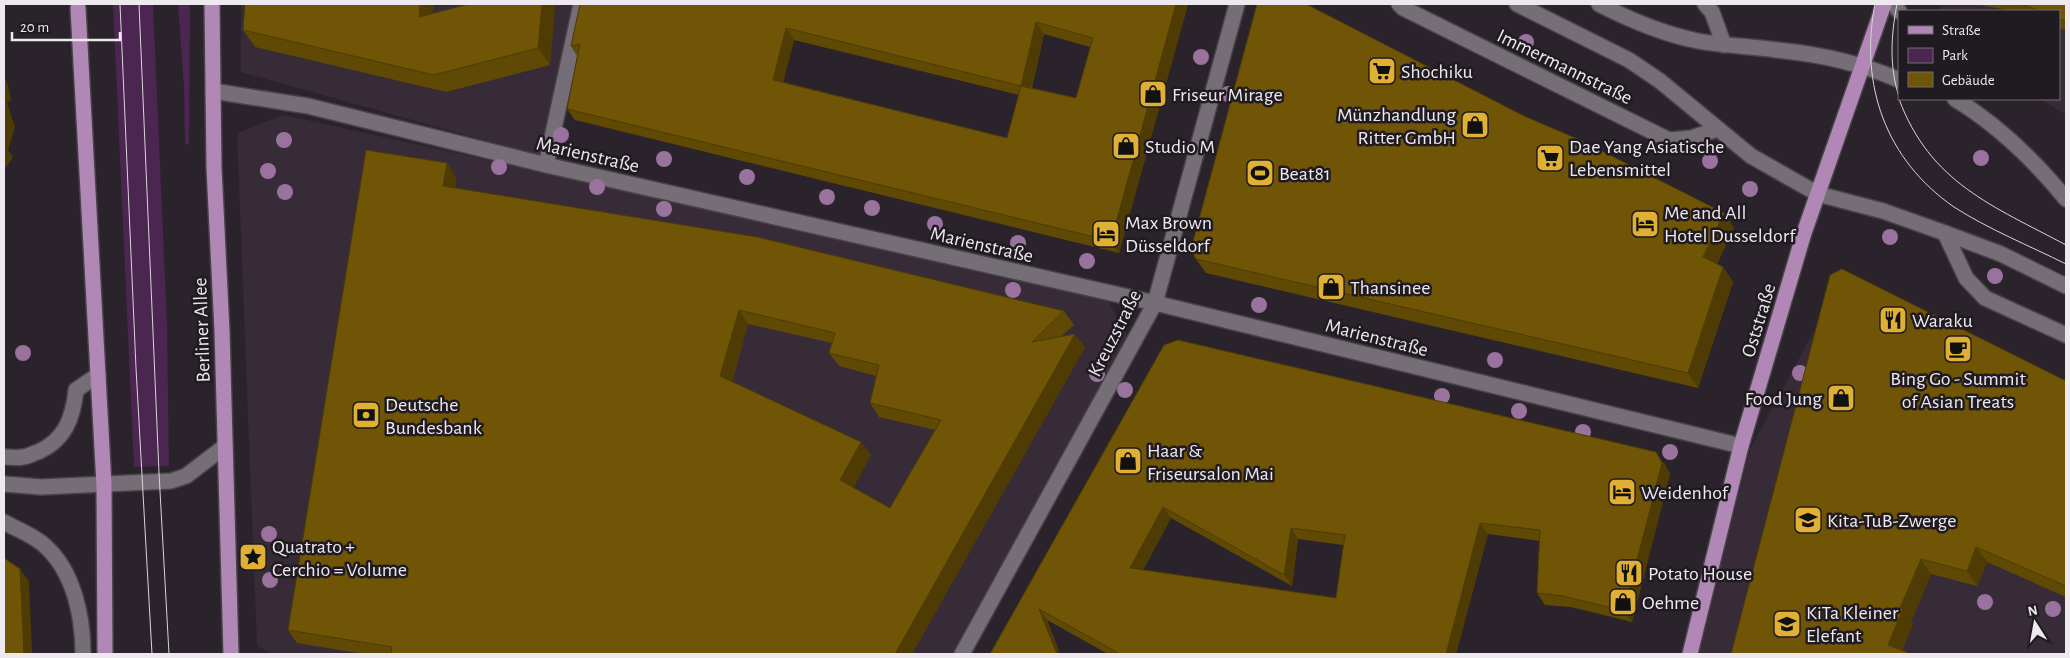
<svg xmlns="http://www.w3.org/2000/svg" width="2070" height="658" viewBox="0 0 2070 658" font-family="'Alegreya Sans',sans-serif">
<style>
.built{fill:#362b37}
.green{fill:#4b2650}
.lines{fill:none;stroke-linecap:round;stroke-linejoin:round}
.minor-casing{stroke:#474248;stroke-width:18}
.major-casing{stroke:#474248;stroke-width:18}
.minor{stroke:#766e77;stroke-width:15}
.major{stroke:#b087b5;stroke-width:15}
.tram{stroke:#d9d5da;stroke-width:1}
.tree{fill:#99739d}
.wall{fill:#5f4904;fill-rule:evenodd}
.shaded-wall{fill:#4e3c04}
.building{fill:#6f5505;stroke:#4e3c04;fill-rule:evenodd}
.labels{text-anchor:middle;stroke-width:5;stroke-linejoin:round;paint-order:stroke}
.street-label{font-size:20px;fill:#ede9ee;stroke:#201a21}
.poi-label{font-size:20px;fill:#ede9ee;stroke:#201a21;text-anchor:start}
</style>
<rect width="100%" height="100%" fill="#2a232b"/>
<g class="built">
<polygon points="241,4 583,4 552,159 241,72"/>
<polygon points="1941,4 2066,4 2066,115 2040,99 2059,99 2059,11 1940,11"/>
<polygon points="284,115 1106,297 1128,337 954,654 272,654 257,646 237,133"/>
<polygon points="1842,279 2066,389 2066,654 1699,654 1750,449"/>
</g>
<g class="green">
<polygon points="113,4 153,4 167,324 169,466 134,467"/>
<polygon points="178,4 190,4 189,145 185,144 184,86"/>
</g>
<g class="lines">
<defs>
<g id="minor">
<polyline points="1399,4 1403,8 1669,140 1691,138 1718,129"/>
<polyline points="1517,4 1629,60 1660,81 1751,156 1818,194 1883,211 1945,233 2001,254 2066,286"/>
<path d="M1599,4C1630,20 1663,34 1698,41C1724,46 1751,46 1777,50C1818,54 1861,63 1899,80"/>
<polyline points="1705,4 1712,12 1724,45"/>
<polyline points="1894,4 1899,11"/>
<polyline points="213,91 308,106 546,165 1155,303 1741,446"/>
<path d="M1955,99C1998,125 2034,160 2066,199"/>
<polyline points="546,165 581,4"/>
<polyline points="1945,233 1966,278 1985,298 2066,335"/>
<path d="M4,457C10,457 17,458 23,457C28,457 33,453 38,452C65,440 73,418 76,390L98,375"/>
<polyline points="4,484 41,487 171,481 186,476 224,447"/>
<path d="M4,522C16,529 33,535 44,545C74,571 83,617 83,654"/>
<polyline points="962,654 1155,303 1237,4"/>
</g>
<g id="major">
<polyline points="212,4 214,168 222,331 231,654"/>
<polyline points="78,8 104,485 105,654"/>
<polyline points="1690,654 1741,446 1804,233 1884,4"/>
</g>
</defs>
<use href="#minor" class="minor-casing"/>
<use href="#major" class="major-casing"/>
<use href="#minor" class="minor"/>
<use href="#major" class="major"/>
<g class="tram">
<polyline points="120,4 136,368 152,654"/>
<polyline points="139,4 159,473 169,654"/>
<path d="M1875,4C1859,85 1886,160 1954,207C1988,229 2030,246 2066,264"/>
<path d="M1897,4C1891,35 1889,66 1899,97"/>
<path d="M1899,99C1930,183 1993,206 2066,245"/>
</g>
</g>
<g class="tree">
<circle cx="1526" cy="42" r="8"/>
<circle cx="1201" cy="57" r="8"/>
<circle cx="1228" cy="94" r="8"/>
<circle cx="561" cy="135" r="8"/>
<circle cx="284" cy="140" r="8"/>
<circle cx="1981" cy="158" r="8"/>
<circle cx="664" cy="159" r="8"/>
<circle cx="1710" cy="161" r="8"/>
<circle cx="499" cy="167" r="8"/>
<circle cx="268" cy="171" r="8"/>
<circle cx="747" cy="177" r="8"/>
<circle cx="597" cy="187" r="8"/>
<circle cx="1750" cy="189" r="8"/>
<circle cx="285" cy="192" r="8"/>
<circle cx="827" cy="197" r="8"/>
<circle cx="872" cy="208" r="8"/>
<circle cx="664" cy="209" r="8"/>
<circle cx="935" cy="224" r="8"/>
<circle cx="1890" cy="237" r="8"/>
<circle cx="1018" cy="243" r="8"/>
<circle cx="1087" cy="261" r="8"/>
<circle cx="1995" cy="276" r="8"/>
<circle cx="1013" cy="290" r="8"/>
<circle cx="1259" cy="305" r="8"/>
<circle cx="23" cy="353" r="8"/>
<circle cx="1495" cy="360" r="8"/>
<circle cx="1800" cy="373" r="8"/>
<circle cx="1097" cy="374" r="8"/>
<circle cx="1125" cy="390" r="8"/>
<circle cx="1442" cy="396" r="8"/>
<circle cx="1519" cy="411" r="8"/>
<circle cx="1583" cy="432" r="8"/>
<circle cx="1670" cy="452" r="8"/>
<circle cx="269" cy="534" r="8"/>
<circle cx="270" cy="580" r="8"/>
<circle cx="1985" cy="602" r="8"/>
<circle cx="2053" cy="609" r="8"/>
</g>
<g class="wall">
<polygon points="245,4 433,4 432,14 469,4 555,4 550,65 446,92 255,47 243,30"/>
<path d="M580,4H1188L1119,253L575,120L567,109L577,56L571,46ZM1044,34L1090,47L1076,98L1032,88ZM794,40L1019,95L1007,138L783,82Z"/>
<polygon points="1975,4 2066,4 2066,30 2059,28 2059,11 2012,11"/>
<polygon points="1524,116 1724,213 1734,228 1717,264 1723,267 1733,282 1698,388 1206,273 1196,259"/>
<path d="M456,177L455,188L1064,311L1074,325L1062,336L1085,347L912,654H364L297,643L288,630ZM748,324L832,343L829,353L839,366L876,376L870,403L879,417L935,430L890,508L853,488L871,455L861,442L732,382Z"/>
<path d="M1164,345L1664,463L1670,474L1632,622L1571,607L1545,605L1537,593L1540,541L1488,534L1456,654H1108L1047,620L1060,654H990ZM1171,518L1292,586L1298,539L1343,545L1336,598L1143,570Z"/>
<polygon points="2066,381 2066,597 1987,562 1977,586 1931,574 1911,622 1913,624 1902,651 1731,654"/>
</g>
<g class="shaded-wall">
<polygon points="420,4 433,4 431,34 419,17"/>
<polygon points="542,4 555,4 550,65 538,48"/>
<polygon points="1176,4 1188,4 1119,253 1111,241"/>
<polygon points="1036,22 1044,34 1029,97 1021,86"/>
<polygon points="786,28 794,40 781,91 773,80"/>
<polygon points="4,77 7,82 11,99 7,103 15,127 8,150 13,157 4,170"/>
<polygon points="447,163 456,177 453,200 443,186"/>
<polygon points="1724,213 1734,228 1713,271 1703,257"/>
<polygon points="1723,267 1733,282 1698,388 1688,373"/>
<polygon points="739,310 748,324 730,390 720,376"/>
<polygon points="1075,334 1085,347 912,654 895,654"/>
<polygon points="861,442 871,455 850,494 840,480"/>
<polygon points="1656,452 1670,474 1632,622 1624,611"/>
<polygon points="1163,507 1171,518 1138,579 1130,568"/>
<polygon points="1480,523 1488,534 1456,654 1446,654"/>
<polygon points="1291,528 1298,539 1292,586 1284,575"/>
<polygon points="1976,547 1987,562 1977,586 1967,571"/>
<polygon points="1921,559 1931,574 1911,622 1913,624 1901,654 1888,645 1900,608"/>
<polygon points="20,569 29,581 32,654 24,654"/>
<polygon points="1039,609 1047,620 1060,654 1057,654"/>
</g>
<g class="building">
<polygon points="245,4 420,4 419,17 469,4 542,4 538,48 434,75 243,30"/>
<path d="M580,4H1176L1111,241L567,109L580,44L571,46ZM1036,22L1093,38L1076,98L1021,86ZM786,28L1021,86L1007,138L773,80Z"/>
<polygon points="1257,4 1306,4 1524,116 1580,140 1724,213 1703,257 1723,267 1688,373 1196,259 1191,249"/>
<polygon points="2020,4 2066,4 2066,21 2059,19 2059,11 2040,11"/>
<path d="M366,150L447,163L443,186L757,237L1064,311L1032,342L1075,334L895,654H391L392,647L288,630ZM739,310L835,333L829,353L879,365L870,403L941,420L890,508L840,480L861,442L720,376Z"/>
<polygon points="1842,269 2066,381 2066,586 1976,547 1967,571 1921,559 1900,608 1903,609 1888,645 1911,654 1731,654 1830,275"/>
<path d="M1178,340L1656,452L1662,463L1624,611L1563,596L1537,593L1540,530L1480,523L1446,654H1120L1039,609L1057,654H990L1164,345ZM1163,507L1284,575L1291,528L1345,535L1336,598L1130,568Z"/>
<polygon points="4,558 20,569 24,654 4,654"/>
</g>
<defs>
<symbol id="supermarket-square" viewBox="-11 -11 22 22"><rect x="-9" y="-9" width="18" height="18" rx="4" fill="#dfb034" stroke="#201a21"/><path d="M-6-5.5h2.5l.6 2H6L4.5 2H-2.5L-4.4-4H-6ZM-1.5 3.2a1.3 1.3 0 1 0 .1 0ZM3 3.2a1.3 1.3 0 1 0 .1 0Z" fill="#111"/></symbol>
<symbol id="shop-square" viewBox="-11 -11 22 22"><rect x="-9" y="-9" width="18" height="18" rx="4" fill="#dfb034" stroke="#201a21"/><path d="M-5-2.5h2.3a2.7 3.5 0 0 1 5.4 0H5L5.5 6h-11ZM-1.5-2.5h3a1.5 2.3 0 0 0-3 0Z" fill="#111"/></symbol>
<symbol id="stadium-square" viewBox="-11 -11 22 22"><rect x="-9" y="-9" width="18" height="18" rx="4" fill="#dfb034" stroke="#201a21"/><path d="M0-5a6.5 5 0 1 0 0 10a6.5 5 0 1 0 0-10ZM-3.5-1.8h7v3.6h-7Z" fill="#111"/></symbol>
<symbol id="hotel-square" viewBox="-11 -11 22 22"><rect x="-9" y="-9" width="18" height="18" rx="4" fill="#dfb034" stroke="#201a21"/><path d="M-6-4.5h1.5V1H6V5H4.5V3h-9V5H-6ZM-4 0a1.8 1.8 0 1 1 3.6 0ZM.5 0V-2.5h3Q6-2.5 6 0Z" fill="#111"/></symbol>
<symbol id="restaurant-square" viewBox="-11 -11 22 22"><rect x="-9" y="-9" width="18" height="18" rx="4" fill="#dfb034" stroke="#201a21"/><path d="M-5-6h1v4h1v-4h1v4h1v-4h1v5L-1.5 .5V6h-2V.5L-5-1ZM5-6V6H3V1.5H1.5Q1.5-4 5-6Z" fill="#111"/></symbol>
<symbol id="cafe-square" viewBox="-11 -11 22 22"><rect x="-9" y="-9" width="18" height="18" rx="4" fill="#dfb034" stroke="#201a21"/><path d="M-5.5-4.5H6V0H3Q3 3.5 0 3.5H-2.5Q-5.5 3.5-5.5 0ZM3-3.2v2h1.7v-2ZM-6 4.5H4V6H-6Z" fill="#111"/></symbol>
<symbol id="bank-square" viewBox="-11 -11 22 22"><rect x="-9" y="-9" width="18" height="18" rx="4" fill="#dfb034" stroke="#201a21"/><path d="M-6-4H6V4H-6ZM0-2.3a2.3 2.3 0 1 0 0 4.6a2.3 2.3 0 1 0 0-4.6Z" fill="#111"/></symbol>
<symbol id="school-square" viewBox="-11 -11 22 22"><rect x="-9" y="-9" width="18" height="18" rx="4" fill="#dfb034" stroke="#201a21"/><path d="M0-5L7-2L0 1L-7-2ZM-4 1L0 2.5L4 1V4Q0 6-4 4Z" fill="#111"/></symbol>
<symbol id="sight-square" viewBox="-11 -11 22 22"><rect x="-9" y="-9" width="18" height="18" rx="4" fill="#dfb034" stroke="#201a21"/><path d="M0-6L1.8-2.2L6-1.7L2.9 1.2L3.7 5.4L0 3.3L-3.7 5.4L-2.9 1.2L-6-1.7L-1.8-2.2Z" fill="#111"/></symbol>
</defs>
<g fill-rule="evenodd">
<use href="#supermarket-square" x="1366" y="55" width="32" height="32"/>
<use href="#shop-square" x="1137" y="78" width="32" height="32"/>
<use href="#shop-square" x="1459" y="109" width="32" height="32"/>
<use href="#shop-square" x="1110" y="130" width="32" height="32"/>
<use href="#supermarket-square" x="1534" y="142" width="32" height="32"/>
<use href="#stadium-square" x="1244" y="157" width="32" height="32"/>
<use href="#hotel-square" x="1629" y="208" width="32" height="32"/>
<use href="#hotel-square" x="1090" y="218" width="32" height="32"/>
<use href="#shop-square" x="1315" y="271" width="32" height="32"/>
<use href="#restaurant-square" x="1877" y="304" width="32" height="32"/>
<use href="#cafe-square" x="1942" y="333" width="32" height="32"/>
<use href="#shop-square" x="1825" y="382" width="32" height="32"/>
<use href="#bank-square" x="350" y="399" width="32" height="32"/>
<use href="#shop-square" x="1112" y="445" width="32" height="32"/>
<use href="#hotel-square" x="1606" y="476" width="32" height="32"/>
<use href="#school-square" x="1792" y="504" width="32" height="32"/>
<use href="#sight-square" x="237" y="541" width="32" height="32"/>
<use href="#restaurant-square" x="1613" y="557" width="32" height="32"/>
<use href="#shop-square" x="1607" y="586" width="32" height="32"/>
<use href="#school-square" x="1771" y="608" width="32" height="32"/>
</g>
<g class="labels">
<g class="street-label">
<text transform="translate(1565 66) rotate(26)" y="7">Immermannstraße</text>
<text transform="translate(588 154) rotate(13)" y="7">Marienstraße</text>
<text transform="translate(982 244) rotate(13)" y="7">Marienstraße</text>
<text transform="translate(1758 320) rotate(-73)" y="7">Oststraße</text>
<text transform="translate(201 330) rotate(-92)" y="7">Berliner Allee</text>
<text transform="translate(1114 333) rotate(-63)" y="7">Kreuzstraße</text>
<text transform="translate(1377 337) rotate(14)" y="7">Marienstraße</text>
</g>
<g class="poi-label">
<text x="1401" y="78">Shochiku</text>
<text x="1172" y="101">Friseur Mirage</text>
<text x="1456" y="121" text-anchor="end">Münzhandlung<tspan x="1456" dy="23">Ritter GmbH</tspan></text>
<text x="1145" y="153">Studio M</text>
<text x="1569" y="153">Dae Yang Asiatische<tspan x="1569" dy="23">Lebensmittel</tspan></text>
<text x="1279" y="180">Beat81</text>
<text x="1664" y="219">Me and All<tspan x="1664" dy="23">Hotel Dusseldorf</tspan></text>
<text x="1125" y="229">Max Brown<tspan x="1125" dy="23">Düsseldorf</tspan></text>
<text x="1350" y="294">Thansinee</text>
<text x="1912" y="327">Waraku</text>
<text x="1958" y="385" text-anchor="middle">Bing Go - Summit<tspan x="1958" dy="23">of Asian Treats</tspan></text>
<text x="1822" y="405" text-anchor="end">Food Jung</text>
<text x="385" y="411">Deutsche<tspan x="385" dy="23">Bundesbank</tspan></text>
<text x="1147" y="457">Haar &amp;<tspan x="1147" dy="23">Friseursalon Mai</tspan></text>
<text x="1641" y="499">Weidenhof</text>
<text x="1827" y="527">Kita-TuB-Zwerge</text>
<text x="272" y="553">Quatrato +<tspan x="272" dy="23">Cerchio = Volume</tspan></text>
<text x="1648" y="580">Potato House</text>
<text x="1642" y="609">Oehme</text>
<text x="1806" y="619">KiTa Kleiner<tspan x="1806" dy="23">Elefant</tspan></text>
</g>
</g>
<rect width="2070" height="658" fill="none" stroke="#ede9ee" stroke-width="10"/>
<rect x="1898" y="10" width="162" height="90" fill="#201a21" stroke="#726d73"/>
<rect x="1908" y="26" width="25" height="8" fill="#b087b5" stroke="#726d73"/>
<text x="1942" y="35" font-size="15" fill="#ede9ee">Straße</text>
<rect x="1908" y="48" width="25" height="15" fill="#4b2650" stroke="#726d73"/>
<text x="1942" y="60" font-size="15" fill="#ede9ee">Park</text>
<rect x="1908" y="72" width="25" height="15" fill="#6f5505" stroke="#726d73"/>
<text x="1942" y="85" font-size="15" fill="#ede9ee">Gebäude</text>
<g transform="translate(2035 623) rotate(349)" stroke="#201a21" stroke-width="4" paint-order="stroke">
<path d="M0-4L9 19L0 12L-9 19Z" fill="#ede9ee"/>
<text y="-8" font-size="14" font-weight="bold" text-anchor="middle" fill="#ede9ee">N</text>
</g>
<path d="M12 32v8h108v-8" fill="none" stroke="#ede9ee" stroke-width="2.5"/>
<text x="20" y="32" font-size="15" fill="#ede9ee" stroke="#201a21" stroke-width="4" paint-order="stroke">20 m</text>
</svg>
